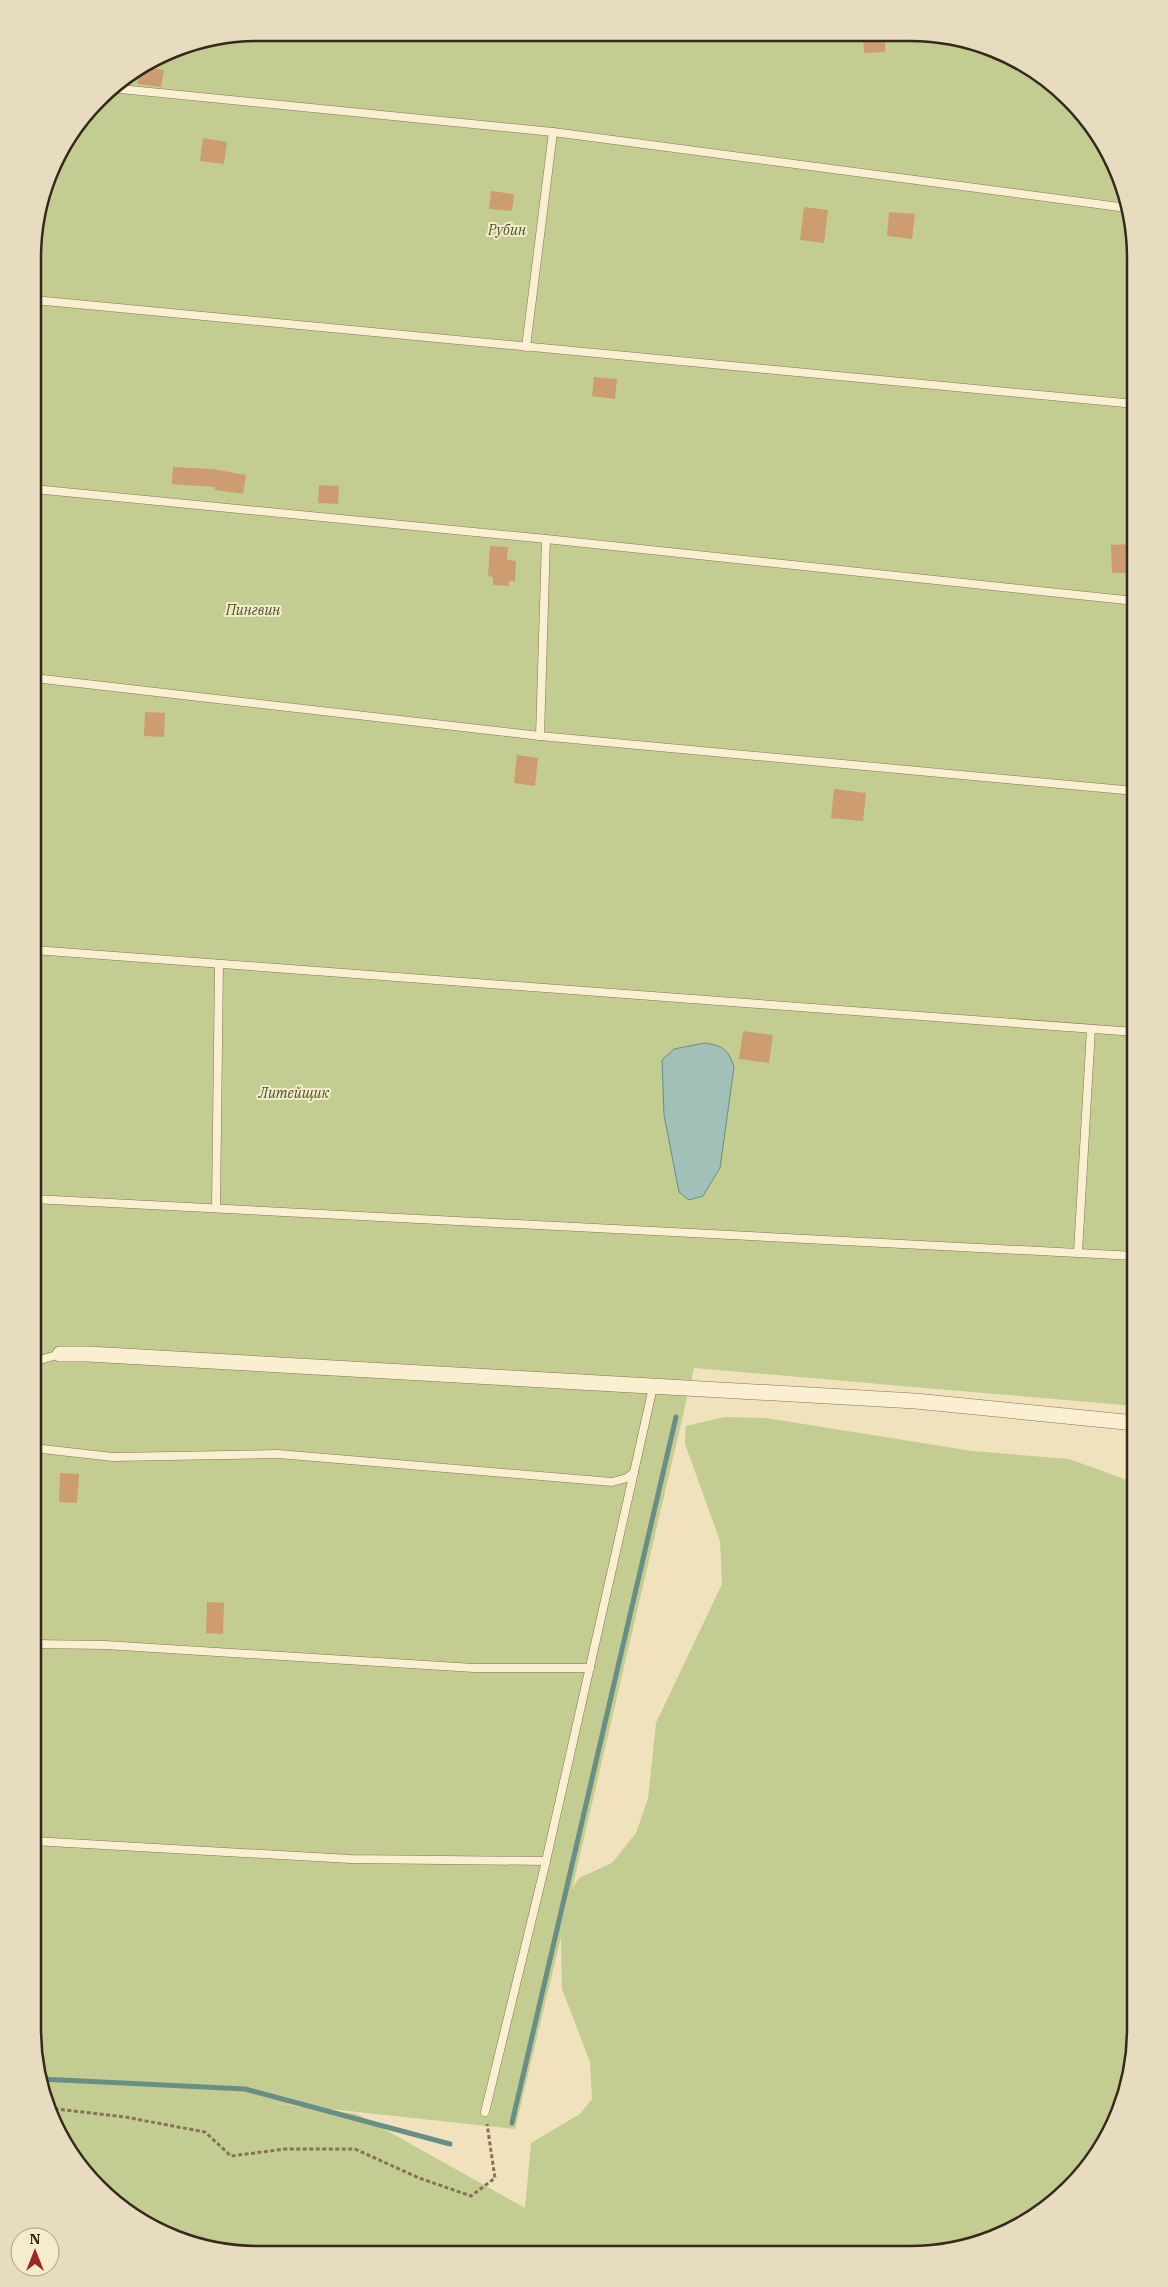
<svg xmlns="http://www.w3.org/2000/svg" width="1168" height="2287" viewBox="0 0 1168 2287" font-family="'IBM Plex Serif',serif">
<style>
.green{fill:#c3cd91;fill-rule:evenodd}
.water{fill:#a1c0b8;stroke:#688e86}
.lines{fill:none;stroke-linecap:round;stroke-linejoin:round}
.stream{stroke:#688e86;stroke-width:5}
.building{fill:#ce9c71}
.lane-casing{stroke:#877256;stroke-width:9}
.street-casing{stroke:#877256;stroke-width:16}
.path{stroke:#877256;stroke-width:3;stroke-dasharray:4 2.5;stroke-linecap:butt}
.lane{stroke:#faefd0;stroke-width:8}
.street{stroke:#faefd0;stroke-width:15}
.labels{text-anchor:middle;stroke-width:4;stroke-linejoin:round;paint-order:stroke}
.park-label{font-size:14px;font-style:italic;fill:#445321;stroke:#f6eccd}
.rim{fill:none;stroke:#36291b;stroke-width:2.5}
</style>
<rect width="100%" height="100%" fill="#efe2bd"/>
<path class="green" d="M258,33L953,37L1009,56L1058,88L1097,133L1124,186L1135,258V1406L694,1368L572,1889L579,1878L612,1863L636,1833L648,1799L656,1723L722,1584L720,1541L685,1444L686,1426L724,1417L766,1418L972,1451L1069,1459L1135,1483V2044L1118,2115L1089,2166L1035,2216L982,2243L910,2254L229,2253L159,2231L110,2199L70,2154L44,2101L33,2029L34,229L56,158L109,89L172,50ZM561,1937L562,1989L590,2062L592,2099L580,2114L531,2143L525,2208L357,2114L265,2102L515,2129Z"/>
<path class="water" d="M705,1043C723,1046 728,1049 734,1067L720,1168L703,1196L689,1200L679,1192L664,1115L662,1060L674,1049Z"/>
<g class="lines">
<g class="stream">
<polyline points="41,2079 245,2089 450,2144"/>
<polyline points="512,2123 676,1417"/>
</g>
</g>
<g class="building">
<polygon points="863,36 885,36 885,52 864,53"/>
<polygon points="144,67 164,70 161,87 137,84 140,70"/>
<polygon points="203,138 227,142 224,164 200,161"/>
<polygon points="491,191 514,194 512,211 489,209"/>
<polygon points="804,207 828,210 824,243 800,240"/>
<polygon points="889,212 915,214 912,239 887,236"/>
<polygon points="594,377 617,379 615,399 592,396"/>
<polygon points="173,467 212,469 246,475 243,494 215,490 215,487 172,484"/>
<polygon points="319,485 339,486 338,504 318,503"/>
<polygon points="1132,544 1133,573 1112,573 1111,545"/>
<polygon points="490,546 508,547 507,560 516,561 515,581 509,581 509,586 493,585 493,577 488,576"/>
<polygon points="145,712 165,713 164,737 144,736"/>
<polygon points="517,755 538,758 535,786 514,783"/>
<polygon points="834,789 866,793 863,821 831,818"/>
<polygon points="743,1031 773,1035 769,1063 739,1059"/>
<polygon points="60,1473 79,1474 77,1503 59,1502"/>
<polygon points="207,1602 224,1603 223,1634 206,1633"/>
</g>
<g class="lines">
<defs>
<g id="lane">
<polyline points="110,88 553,132 1127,208"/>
<polyline points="34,300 1135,404"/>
<polyline points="526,347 553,132"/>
<polyline points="34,489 546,539 1135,601"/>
<polyline points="34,678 540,736 1135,791"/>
<polyline points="540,736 546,539"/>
<polyline points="34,950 1135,1032"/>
<polyline points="33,1199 1135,1256"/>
<polyline points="216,1208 219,964"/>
<polyline points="1078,1252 1091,1029"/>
<polyline points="33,1370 40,1360 60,1354"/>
<polyline points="33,1448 113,1457 278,1454 612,1482 627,1478 634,1472 653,1387"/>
<polyline points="33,1644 105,1645 474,1668 590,1668"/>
<polyline points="33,1841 350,1859 546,1861"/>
<polyline points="485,2112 546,1861 634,1472"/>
</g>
<polyline id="street" points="60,1354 88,1354 915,1401 1135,1423"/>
</defs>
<use href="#lane" class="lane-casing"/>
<use href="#street" class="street-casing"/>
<polyline class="path" points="48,2108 125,2117 205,2132 231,2156 285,2149 355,2149 419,2178 471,2196 495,2178 487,2124"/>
<use href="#lane" class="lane"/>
<use href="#street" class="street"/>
</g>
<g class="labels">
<g class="park-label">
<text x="507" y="235">Рубин</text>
<text x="253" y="615">Пингвин</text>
<text x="294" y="1098">Литейщик</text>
</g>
</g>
<path d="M0 0H1168V2287H0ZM258 41H910A217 217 0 0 1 1127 258V2029A217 217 0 0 1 910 2246H258A217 217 0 0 1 41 2029V258A217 217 0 0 1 258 41Z" fill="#e7dcbf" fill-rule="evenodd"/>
<path class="rim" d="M258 41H910A217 217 0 0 1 1127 258V2029A217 217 0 0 1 910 2246H258A217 217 0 0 1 41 2029V258A217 217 0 0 1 258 41Z"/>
<g transform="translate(35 2252)"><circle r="24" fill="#f6eccd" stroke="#a99e86"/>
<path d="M0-4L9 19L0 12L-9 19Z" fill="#982824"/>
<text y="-8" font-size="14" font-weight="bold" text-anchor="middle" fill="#36291b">N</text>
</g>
</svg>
